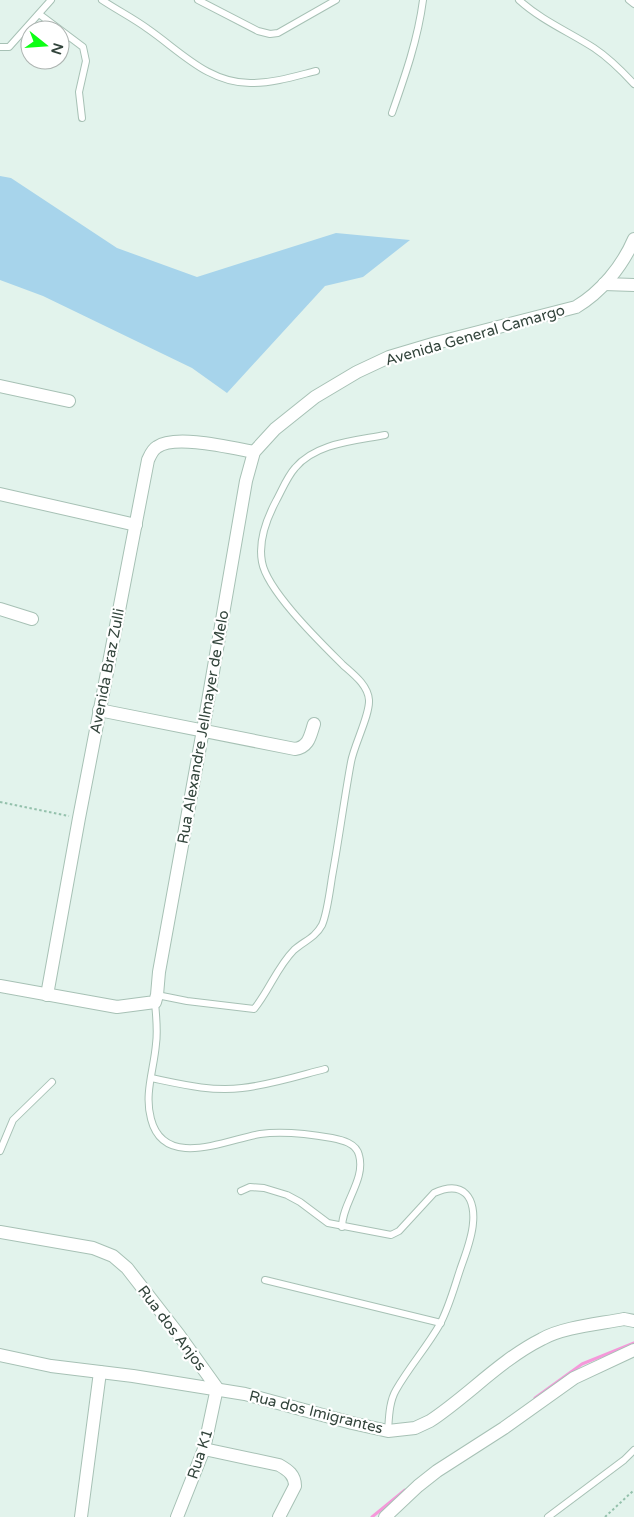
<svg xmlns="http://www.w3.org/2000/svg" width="634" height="1517" viewBox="0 0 634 1517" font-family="'Varela Round',sans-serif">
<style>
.green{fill:#a7d4eb}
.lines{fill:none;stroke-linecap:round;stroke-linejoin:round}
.stream{stroke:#f598da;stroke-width:3}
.lane-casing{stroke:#a7c1b5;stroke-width:8}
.street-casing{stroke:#a7c1b5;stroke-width:14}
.path{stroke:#94c1ac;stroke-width:2;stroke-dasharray:2.5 2.5;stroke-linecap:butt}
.lane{stroke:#fff;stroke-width:6}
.street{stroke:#fff;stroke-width:12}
.labels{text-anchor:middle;stroke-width:4.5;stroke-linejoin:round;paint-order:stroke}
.street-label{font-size:15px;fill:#32443b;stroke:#fff}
</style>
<rect width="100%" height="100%" fill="#e2f3ec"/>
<polygon class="green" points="0,176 11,178 117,248 197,277 336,233 410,240 363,277 325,286 227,393 192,368 43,296 0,280"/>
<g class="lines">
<g class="stream">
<polyline points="535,1398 582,1364 634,1343"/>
<polyline points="372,1517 405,1490"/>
</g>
<defs>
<g id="lane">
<path d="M102,0C117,10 133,18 148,29C180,51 209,84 252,83C274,83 296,76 316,71"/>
<polyline points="198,0 258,31 270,34 278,33 336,0"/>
<path d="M519,0C541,20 569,32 594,48C609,58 622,71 634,84"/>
<polyline points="629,0 634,4"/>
<polyline points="39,14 83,47 86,61 79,92 82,118"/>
<polyline points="0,47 9,47 51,0"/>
<path d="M392,113C405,76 418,39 423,0"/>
<path d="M157,995L187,1001L254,1009C269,991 277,967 294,950C304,941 315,938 322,925C327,914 330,890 332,877C339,839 344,800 351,762C354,745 370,715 369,700C368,685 353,674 343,665C322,644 267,591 262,562C258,541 266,520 276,501C282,490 287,477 295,468C316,443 354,441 385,435"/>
<path d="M155,1002C156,1016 158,1030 156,1044C154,1069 144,1094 151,1119C164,1170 226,1140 260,1134C283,1131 309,1134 332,1138C342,1140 356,1143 359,1155C366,1180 342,1203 342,1227"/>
<path d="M151,1078C180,1084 212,1092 242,1088C270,1085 298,1076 325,1069"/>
<polyline points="0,1151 13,1120 52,1082"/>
<path d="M241,1191L250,1187L264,1188L287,1195L300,1202L328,1223L391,1235L399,1231L434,1193C445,1188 457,1185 466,1194C473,1201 474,1214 473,1223C472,1239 465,1255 460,1270C454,1288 449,1307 440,1324C427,1347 409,1367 396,1390C389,1402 389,1418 388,1431"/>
<polyline points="265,1280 441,1323"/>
<polyline points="548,1517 624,1460 634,1450"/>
</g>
<g id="street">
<polyline points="604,284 634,285"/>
<polyline points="0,386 69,401"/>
<polyline points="0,494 136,525"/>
<polyline points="0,609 32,619"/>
<path d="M99,710L295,749C309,747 310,736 314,724"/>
<path d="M0,986L117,1007L155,1002L157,995L159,972L203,730L246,481L254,452L275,429L315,397L357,372L389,357L436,343L576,307C601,292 622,267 634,239"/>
<path d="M47,995L79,818L148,460C150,456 152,450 157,447C175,434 232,448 254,452"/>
<polyline points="0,1232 93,1248 113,1256 127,1268 179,1335 217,1388 204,1449 177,1517"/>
<path d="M0,1355L51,1366L133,1376L245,1394L352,1423L388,1431L415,1428L430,1421C468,1396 500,1360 542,1339C563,1327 599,1324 624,1319L634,1321"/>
<path d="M204,1449L279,1465C288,1470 295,1475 295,1486L279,1517"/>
<polyline points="81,1517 100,1372"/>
<polyline points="385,1517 418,1486 437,1471 504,1428 574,1378 634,1350"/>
</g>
</defs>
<use href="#lane" class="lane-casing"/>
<use href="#street" class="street-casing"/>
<g class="path">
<polyline points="0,802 69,816"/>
<polyline points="605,1517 634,1490"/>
</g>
<use href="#lane" class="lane"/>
<use href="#street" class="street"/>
</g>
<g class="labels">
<g class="street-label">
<text transform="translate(475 335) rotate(-16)" y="5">Avenida General Camargo</text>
<text transform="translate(107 671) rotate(-79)" y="5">Avenida Braz Zulli</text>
<text transform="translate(203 727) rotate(-80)" y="5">Rua Alexandre Jellmayer de Melo</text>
<text transform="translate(172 1328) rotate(53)" y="5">Rua dos Anjos</text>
<text transform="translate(316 1412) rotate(14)" y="5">Rua dos Imigrantes</text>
<text transform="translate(200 1454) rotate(-72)" y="5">Rua K1</text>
</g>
</g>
<g transform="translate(45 45) rotate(107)"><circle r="24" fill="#ffffff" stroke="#adb4b1"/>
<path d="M0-4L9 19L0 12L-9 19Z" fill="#0dff15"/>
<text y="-8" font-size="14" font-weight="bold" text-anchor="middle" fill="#32443b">N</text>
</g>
</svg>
